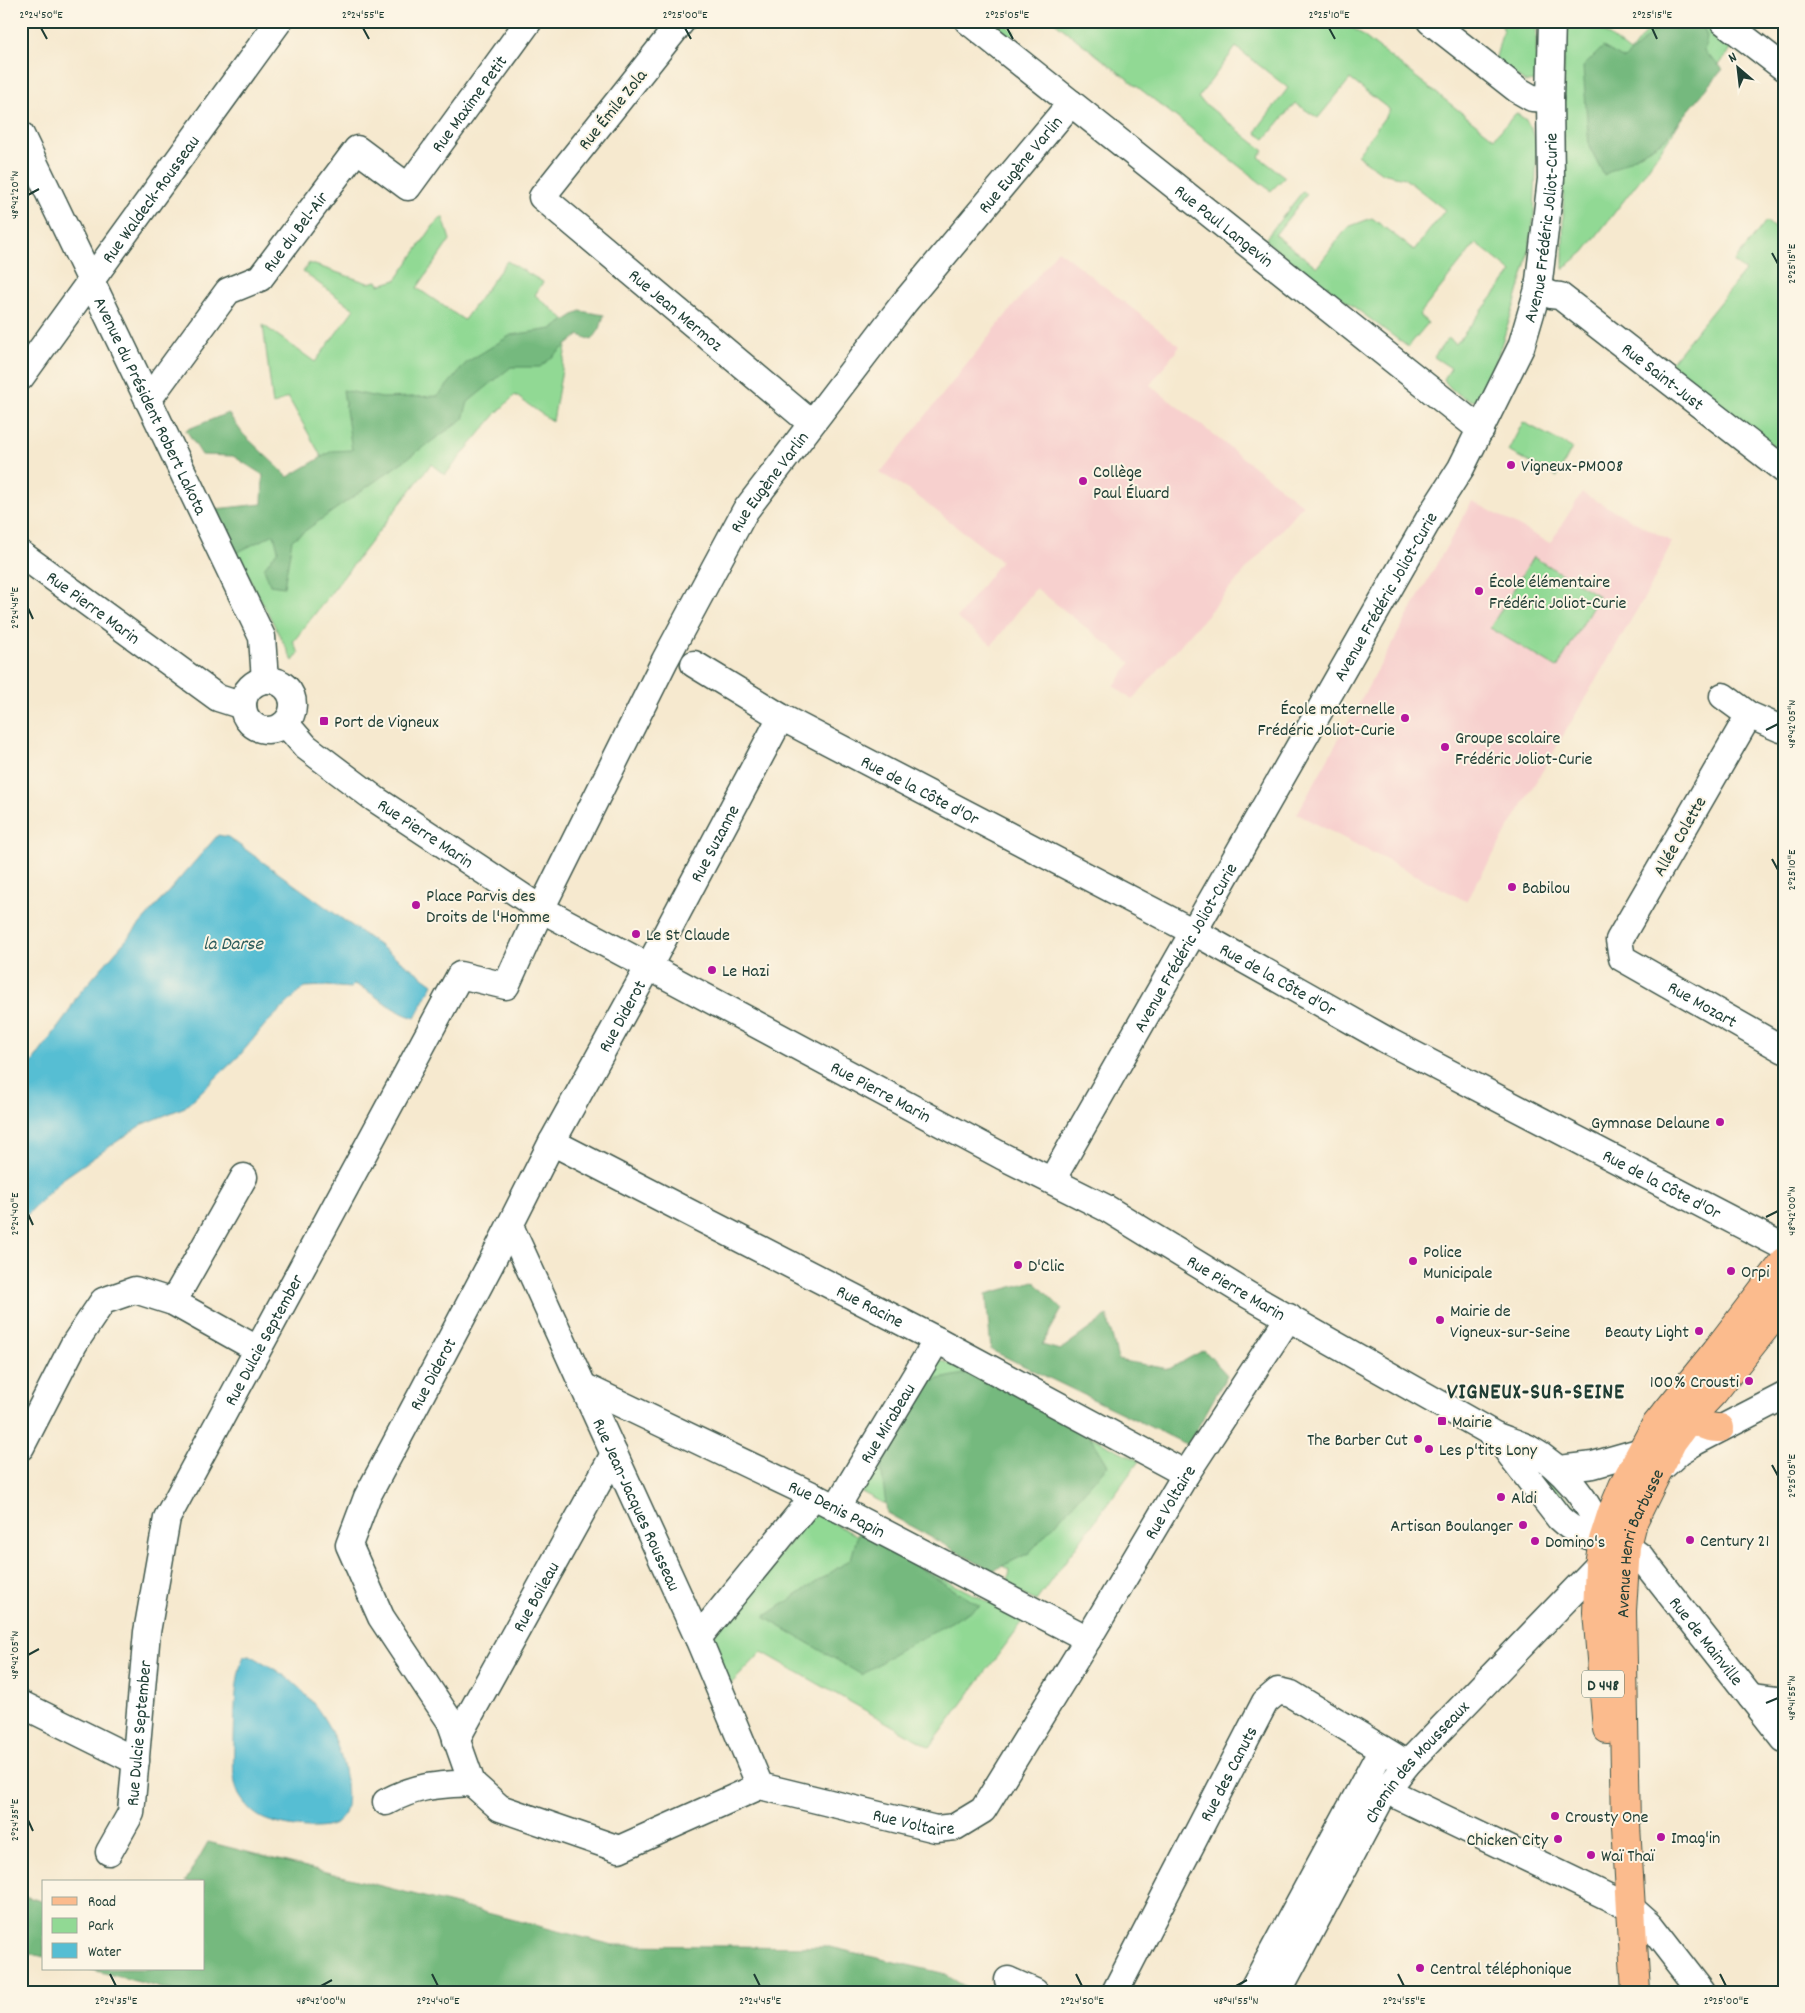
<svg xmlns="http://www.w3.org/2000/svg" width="1805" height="2013" viewBox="0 0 1805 2013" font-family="Dekko,sans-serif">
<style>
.built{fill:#f7d0ce}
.green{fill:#91d994;stroke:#588b64}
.forest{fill:#74b97e;stroke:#4a7b59}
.water{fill:#56bed3;stroke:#3a7e84}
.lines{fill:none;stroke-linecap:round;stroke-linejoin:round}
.minor-casing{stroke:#3f574b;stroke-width:29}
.major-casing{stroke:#3f574b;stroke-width:30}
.minor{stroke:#fff;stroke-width:26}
.major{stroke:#fbbb8d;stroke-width:28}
.ticks{fill:none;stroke:#1f3d34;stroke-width:2}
.poi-dot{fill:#b5179e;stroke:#fcf5e5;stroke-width:2}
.labels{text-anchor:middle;stroke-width:4;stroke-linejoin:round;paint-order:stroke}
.shield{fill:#fcf5e5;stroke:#617469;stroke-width:1}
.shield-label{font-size:16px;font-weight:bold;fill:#1f3d34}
.street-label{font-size:18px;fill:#1f3d34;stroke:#fcf5e5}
.poi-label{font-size:18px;fill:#1f3d34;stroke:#fcf5e5;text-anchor:start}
.water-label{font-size:19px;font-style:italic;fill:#2d5d5c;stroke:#fcf5e5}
.district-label{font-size:22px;font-weight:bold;letter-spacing:1px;fill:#1f3d34;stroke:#fcf5e5}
.neatline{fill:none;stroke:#1f3d34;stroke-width:2}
.ticks-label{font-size:12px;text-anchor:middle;fill:#1f3d34}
</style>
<rect width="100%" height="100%" fill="#fcf5e5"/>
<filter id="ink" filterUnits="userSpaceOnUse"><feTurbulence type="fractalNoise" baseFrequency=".02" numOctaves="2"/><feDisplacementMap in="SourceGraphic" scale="10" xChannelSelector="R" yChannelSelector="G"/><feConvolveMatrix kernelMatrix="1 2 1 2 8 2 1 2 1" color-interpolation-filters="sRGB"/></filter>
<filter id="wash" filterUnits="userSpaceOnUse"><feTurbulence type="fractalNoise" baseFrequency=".0096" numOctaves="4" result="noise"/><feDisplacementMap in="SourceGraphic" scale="20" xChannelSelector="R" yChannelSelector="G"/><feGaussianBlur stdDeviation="1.12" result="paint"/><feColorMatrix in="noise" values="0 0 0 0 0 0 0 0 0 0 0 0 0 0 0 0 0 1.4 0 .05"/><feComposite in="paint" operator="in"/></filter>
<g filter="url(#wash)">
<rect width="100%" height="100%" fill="#f6e9cf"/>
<g class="built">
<polygon points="1058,250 1180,346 1150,385 1303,505 1132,700 1114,686 1131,663 1036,588 992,645 957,618 1001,561 908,489 880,473"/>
<polygon points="1582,493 1672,542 1651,586 1466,901 1297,814 1472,501 1550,543"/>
</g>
<g class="green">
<polygon points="986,21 1001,21 1015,32 1009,40"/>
<path d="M1053,21H1344L1494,138L1516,113L1526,120L1533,132L1537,148L1534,217L1527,261L1515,303L1495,364L1475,401C1466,401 1447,388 1444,379L1451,368L1434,357L1448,338L1456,344L1512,272L1476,243L1419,315L1428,323L1408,347L1269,244L1266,238L1303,191L1307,194L1275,235L1317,267L1348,227L1372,218L1414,250L1445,210L1404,178L1382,173L1357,155L1390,110L1350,79L1318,118L1295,103L1265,139L1256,133L1258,128L1288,88L1236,47L1198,98L1264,151L1259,157L1285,177L1271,191Z"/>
<polygon points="1501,21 1536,21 1537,81 1525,82 1495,61 1503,30"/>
<polygon points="1564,21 1590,21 1630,52 1655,21 1702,21 1733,45 1642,177 1584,252 1563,269"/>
<polygon points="443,217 450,240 417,288 464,320 507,261 543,282 535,295 570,324 553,421 550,420 515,395 496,414 445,475 431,464 293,642 299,653 293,661 229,539 330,472 288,397 273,405 263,325 315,362 354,309 303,272 309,263 368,283 377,281 379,285 396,280 436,222"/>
<polygon points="1766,221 1784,236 1784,454 1669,365 1745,271 1734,262"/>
<polygon points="1523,422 1572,448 1557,477 1508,451"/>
<polygon points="1533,557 1599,596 1557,668 1490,628"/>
<polygon points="932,1355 1139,1461 1036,1601 1007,1587 1010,1570 856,1489"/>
<polygon points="1526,1455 1579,1509 1572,1515"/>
<polygon points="813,1513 1024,1620 930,1747 762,1652 728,1687 708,1642"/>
</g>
<g class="forest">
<polygon points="1665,21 1700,21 1707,36 1704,52 1723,69 1664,140 1604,175 1589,146 1583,67 1603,47 1624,59"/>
<polygon points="580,311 604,315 600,329 592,340 579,335 540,367 511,367 468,402 463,419 292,540 284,587 270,585 264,568 278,550 274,534 234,554 215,509 262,504 263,475 233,456 202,455 186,430 228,413 243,434 288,477 332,451 352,450 343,390 382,398 438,396 467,362 511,335 552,329"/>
<polygon points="1034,1281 1062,1309 1042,1345 1060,1350 1107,1316 1118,1360 1169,1369 1204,1350 1227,1375 1188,1445 991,1350 986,1294"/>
<polygon points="974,1372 1084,1426 1108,1465 1029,1553 992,1571 887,1513 881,1467 929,1381"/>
<polygon points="859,1530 980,1606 893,1654 862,1675 764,1617 851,1559"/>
<polygon points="208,1842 613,1945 830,1947 942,1973 975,1992 177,1992 89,1969 204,1969 204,1882 185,1882"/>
<polygon points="21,1895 44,1902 44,1957 21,1951"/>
</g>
<g class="water">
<path d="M218,835L228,837L433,984L432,986L415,1018C392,1012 376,994 355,984L350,988L327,986L304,987L264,1026L240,1055L185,1107L141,1125L61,1180L21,1221V1078L67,1015L77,996Z"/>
<path d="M250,1655C262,1662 274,1668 286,1677C319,1701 342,1742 346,1783C347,1794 348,1811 340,1820C327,1835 280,1826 264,1819C253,1814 245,1805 239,1795C231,1779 234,1757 234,1739C235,1715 234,1678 244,1656Z"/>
</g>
</g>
<g filter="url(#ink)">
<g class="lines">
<defs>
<g id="minor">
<path id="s1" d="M682,21L542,197L811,423"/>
<path id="s2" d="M968,21L1481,430"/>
<polyline points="1430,21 1518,90 1532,98 1550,99"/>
<polyline points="1723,21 1784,68"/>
<path id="s3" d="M21,135L262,637L265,680"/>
<path id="s4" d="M1538,289L1551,295L1560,296L1784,470"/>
<path id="s5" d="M21,377L279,21"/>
<path id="s6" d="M148,400L228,291L260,278L357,149L408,187L529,21"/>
<path id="s7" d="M21,554L218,698L243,706"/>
<path id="s8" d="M694,664L781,717L1209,940L1388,1041L1784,1247"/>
<circle cx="268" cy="705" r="25"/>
<polyline points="1723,696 1749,715 1781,729"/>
<path id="s9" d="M1749,715L1619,940L1622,958L1784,1050"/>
<path id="s10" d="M286,724L306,747L375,799L541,909L1002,1156L1106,1208L1248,1295L1495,1435C1506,1440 1518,1443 1528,1448C1563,1467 1591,1502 1603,1540C1585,1536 1573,1531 1559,1518L1495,1435"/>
<path id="s11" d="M552,1142L937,1340L1186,1474"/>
<path id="s12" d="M1052,1180L1434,510L1461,468L1521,347L1538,289L1551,179L1550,99L1552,21"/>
<path id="s13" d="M510,1226L698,1638L760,1786"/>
<polyline points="173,1302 244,1177"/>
<path id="s14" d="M583,1386L814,1496L1088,1639"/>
<polyline points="21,1447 74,1344 103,1301 135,1290 173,1302 257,1349"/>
<polyline points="1559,1469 1593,1465 1642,1451"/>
<polyline points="1659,1470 1680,1451 1695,1442 1784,1396"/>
<path id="s15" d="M836,1508L937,1340"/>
<path id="s16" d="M1626,1546L1640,1556L1784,1739"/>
<polyline points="698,1638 814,1496"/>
<polyline points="1751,1697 1784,1701"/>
<polyline points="21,1704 136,1761"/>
<path id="s17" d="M456,1740L614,1454"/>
<path id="s18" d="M472,1783L450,1721L381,1617L349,1545L367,1497L490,1265L552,1142L648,968L781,717"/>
<polyline points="1400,1797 1631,1908 1650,1925 1702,1992"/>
<path id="s19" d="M386,1802C417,1785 437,1785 472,1783L500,1808L619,1849L760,1786L936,1829L955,1827L983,1810L1088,1639L1186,1474L1289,1317"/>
<path id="s20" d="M109,1852L131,1813L147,1632L167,1518L460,975L506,986L541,909L665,660L745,511L904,303L1071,103"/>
<polyline points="1008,1980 1035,1992"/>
<path id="s21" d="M1115,1992L1265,1702L1278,1691L1291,1694L1407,1764"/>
<polyline points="1251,1992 1382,1749"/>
<path id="s22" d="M1278,1992L1383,1795L1407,1764L1599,1565"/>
</g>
<g id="major">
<path d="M1690,1400L1688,1408C1691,1421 1707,1429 1720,1428"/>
<polyline points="1607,1729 1597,1612 1599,1565 1603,1540 1612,1512 1623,1486 1655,1426 1716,1351 1784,1262"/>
<path id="s23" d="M1636,1992L1626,1826L1622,1611L1626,1546L1631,1526L1672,1442L1691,1416L1714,1392L1784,1304"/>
</g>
</defs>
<use href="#minor" class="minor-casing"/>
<use href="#major" class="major-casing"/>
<use href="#minor" class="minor"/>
<use href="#major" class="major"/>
</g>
</g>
<path class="ticks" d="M41,28L47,39M363,28L369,39M685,28L691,39M1007,28L1013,39M1329,28L1335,39M1652,28L1657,39M28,195L39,189M1772,253L1778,264M28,608L33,619M1766,730L1778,724M1772,859L1778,870M28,1214L33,1225M1766,1217L1778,1211M1772,1465L1778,1476M28,1655L39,1649M1766,1703L1778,1698M28,1820L33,1831M110,1974L116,1986M432,1974L438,1986M754,1974L760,1986M1076,1974L1082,1986M1398,1974L1404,1986M1720,1974L1726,1986M321,1986L332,1980M1236,1986L1247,1980"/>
<g class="poi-dot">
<circle cx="1511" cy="465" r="5"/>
<circle cx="1083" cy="481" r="5"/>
<circle cx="1479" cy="591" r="5"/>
<circle cx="1405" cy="718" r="5"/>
<rect x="319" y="716" width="10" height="10" rx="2.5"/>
<circle cx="1445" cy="747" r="5"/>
<circle cx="1512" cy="887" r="5"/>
<circle cx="416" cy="905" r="5"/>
<circle cx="636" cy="934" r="5"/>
<circle cx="712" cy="970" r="5"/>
<circle cx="1720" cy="1122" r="5"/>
<circle cx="1413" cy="1261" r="5"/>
<circle cx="1018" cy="1265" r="5"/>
<circle cx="1731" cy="1271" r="5"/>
<circle cx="1440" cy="1320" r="5"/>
<circle cx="1699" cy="1331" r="5"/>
<circle cx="1749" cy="1381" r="5"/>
<rect x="1437" y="1416" width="10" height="10" rx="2.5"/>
<circle cx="1418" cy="1439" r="5"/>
<circle cx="1429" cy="1449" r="5"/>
<circle cx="1501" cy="1497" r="5"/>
<circle cx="1523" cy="1525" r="5"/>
<circle cx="1690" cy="1540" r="5"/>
<circle cx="1535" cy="1541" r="5"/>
<circle cx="1555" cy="1816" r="5"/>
<circle cx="1661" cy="1837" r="5"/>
<circle cx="1558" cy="1839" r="5"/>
<circle cx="1591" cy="1855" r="5"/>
<circle cx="1420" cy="1968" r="5"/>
</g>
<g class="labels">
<rect class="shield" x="1582" y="1670.5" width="42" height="27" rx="4"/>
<g class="shield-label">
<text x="1603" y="1690">D 448</text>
</g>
<g class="street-label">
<text dy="6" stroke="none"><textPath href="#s6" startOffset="498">Rue Maxime Petit</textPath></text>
<text transform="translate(612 109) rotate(-51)" y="6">Rue Émile Zola</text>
<text dy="6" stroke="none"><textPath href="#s20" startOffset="1981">Rue Eugène Varlin</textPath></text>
<text dy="6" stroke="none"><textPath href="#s5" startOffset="220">Rue Waldeck-Rousseau</textPath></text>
<text dy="6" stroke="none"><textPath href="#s2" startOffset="328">Rue Paul Langevin</textPath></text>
<text dy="6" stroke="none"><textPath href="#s12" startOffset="1078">Avenue Frédéric Joliot-Curie</textPath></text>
<text dy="6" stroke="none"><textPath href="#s6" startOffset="228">Rue du Bel-Air</textPath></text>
<text dy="6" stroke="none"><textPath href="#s1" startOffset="400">Rue Jean Mermoz</textPath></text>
<text dy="6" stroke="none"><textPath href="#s4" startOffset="154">Rue Saint-Just</textPath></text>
<text dy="6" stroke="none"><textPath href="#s3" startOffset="300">Avenue du Président Robert Lakota</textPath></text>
<text dy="6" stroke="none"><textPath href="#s20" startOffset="1576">Rue Eugène Varlin</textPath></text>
<text dy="6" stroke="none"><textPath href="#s12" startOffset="672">Avenue Frédéric Joliot-Curie</textPath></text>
<text dy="6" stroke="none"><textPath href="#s7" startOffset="90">Rue Pierre Marin</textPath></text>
<text dy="6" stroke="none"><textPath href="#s8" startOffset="259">Rue de la Côte d'Or</textPath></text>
<text dy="6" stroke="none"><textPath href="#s10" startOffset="178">Rue Pierre Marin</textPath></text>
<text transform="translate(1679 836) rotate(-60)" y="6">Allée Colette</text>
<text dy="6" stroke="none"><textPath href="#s18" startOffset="1061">Rue Suzanne</textPath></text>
<text dy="6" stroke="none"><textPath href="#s12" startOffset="268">Avenue Frédéric Joliot-Curie</textPath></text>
<text dy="6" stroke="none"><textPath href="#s8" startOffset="664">Rue de la Côte d'Or</textPath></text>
<text dy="6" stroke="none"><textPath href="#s9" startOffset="371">Rue Mozart</textPath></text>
<text dy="6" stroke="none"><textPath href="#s18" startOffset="865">Rue Diderot</textPath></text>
<text dy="6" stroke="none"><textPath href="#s10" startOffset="702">Rue Pierre Marin</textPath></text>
<text dy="6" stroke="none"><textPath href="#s8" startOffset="1099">Rue de la Côte d'Or</textPath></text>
<text dy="6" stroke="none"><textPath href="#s10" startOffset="1108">Rue Pierre Marin</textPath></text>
<text dy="6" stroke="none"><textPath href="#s11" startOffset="358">Rue Racine</textPath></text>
<text dy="6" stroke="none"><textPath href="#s20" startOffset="545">Rue Dulcie September</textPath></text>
<text dy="6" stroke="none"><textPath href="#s18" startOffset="460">Rue Diderot</textPath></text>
<text dy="6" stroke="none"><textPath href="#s15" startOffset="99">Rue Mirabeau</textPath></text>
<text dy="6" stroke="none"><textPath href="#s19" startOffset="1000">Rue Voltaire</textPath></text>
<text dy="6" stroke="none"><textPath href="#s13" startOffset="306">Rue Jean-Jacques Rousseau</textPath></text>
<text dy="6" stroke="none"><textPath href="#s14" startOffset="282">Rue Denis Papin</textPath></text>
<text dy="6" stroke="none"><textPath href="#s23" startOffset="452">Avenue Henri Barbusse</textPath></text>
<text dy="6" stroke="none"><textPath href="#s17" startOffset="164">Rue Boileau</textPath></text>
<text dy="6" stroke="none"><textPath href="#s16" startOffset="125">Rue de Mainville</textPath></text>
<text dy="6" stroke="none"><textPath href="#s20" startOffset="125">Rue Dulcie September</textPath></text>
<text dy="6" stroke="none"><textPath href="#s22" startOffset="270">Chemin des Mousseaux</textPath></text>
<text dy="6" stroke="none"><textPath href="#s21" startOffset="246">Rue des Canuts</textPath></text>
<text dy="6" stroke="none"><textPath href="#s19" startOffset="565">Rue Voltaire</textPath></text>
</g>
<g class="poi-label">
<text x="1521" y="471">Vigneux-PM008</text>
<text x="1093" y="477">Collège<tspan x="1093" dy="21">Paul Éluard</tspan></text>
<text x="1489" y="587">École élémentaire<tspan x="1489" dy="21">Frédéric Joliot-Curie</tspan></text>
<text x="1395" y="714" text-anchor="end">École maternelle<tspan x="1395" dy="21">Frédéric Joliot-Curie</tspan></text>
<text x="334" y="727">Port de Vigneux</text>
<text x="1455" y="743">Groupe scolaire<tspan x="1455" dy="21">Frédéric Joliot-Curie</tspan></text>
<text x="1522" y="893">Babilou</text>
<text x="426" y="901">Place Parvis des<tspan x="426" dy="21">Droits de l'Homme</tspan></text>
<text x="646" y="940">Le St Claude</text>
<text x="722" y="976">Le Hazi</text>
<text x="1710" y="1128" text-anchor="end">Gymnase Delaune</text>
<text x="1423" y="1257">Police<tspan x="1423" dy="21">Municipale</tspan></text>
<text x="1028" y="1271">D'Clic</text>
<text x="1741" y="1277">Orpi</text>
<text x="1450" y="1316">Mairie de<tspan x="1450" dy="21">Vigneux-sur-Seine</tspan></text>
<text x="1689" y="1337" text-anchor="end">Beauty Light</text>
<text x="1739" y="1387" text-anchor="end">100% Crousti</text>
<text x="1452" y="1427">Mairie</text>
<text x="1408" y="1445" text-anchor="end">The Barber Cut</text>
<text x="1439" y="1455">Les p'tits Lony</text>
<text x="1511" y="1503">Aldi</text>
<text x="1513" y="1531" text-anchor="end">Artisan Boulanger</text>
<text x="1700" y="1546">Century 21</text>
<text x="1545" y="1547">Domino's</text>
<text x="1565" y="1822">Crousty One</text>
<text x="1671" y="1843">Imag'in</text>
<text x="1548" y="1845" text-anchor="end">Chicken City</text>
<text x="1601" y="1861">Waï Thaï</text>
<text x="1430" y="1974">Central téléphonique</text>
</g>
<g class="water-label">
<text x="233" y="949">la Darse</text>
</g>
<g class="district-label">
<text x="1536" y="1398">VIGNEUX-SUR-SEINE</text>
</g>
</g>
<rect width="1805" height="2013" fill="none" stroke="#fcf5e5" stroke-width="55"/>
<rect x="42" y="1880" width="162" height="90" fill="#fcf5e5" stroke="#a4ab9e"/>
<rect x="52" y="1897" width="25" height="8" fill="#fbbb8d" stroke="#a4ab9e"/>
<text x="88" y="1906" font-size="15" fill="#1f3d34">Road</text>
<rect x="52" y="1918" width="25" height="15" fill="#91d994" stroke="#a4ab9e"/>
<text x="88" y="1930" font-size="15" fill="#1f3d34">Park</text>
<rect x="52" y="1943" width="25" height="15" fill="#56bed3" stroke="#a4ab9e"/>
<text x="88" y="1956" font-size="15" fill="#1f3d34">Water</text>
<g transform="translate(1738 68) rotate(332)" stroke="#fcf5e5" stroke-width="4" paint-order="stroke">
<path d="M0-4L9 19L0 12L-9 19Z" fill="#1f3d34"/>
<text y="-8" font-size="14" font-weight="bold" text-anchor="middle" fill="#1f3d34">N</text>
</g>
<rect x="28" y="28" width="1750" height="1958" class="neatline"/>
<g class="ticks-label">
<text x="41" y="18">2°24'50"E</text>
<text x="363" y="18">2°24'55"E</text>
<text x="685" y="18">2°25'00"E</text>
<text x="1007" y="18">2°25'05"E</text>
<text x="1329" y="18">2°25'10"E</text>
<text x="1652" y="18">2°25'15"E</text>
<text transform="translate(14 195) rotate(-90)" y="4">48°42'20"N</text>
<text transform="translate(1791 264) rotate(-90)" y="4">2°25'15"E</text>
<text transform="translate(14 608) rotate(-90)" y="4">2°24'45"E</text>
<text transform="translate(1791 724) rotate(-90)" y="4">48°42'05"N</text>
<text transform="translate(1791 870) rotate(-90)" y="4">2°25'10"E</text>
<text transform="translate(1791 1211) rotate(-90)" y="4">48°42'00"N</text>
<text transform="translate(14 1214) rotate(-90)" y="4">2°24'40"E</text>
<text transform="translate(1791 1476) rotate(-90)" y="4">2°25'05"E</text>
<text transform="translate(14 1655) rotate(-90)" y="4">48°42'05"N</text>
<text transform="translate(1791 1698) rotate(-90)" y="4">48°41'55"N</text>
<text transform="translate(14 1820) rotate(-90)" y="4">2°24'35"E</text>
<text x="116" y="2004">2°24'35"E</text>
<text x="321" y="2004">48°42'00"N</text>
<text x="438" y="2004">2°24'40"E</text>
<text x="760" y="2004">2°24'45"E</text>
<text x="1082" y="2004">2°24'50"E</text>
<text x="1236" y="2004">48°41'55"N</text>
<text x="1404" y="2004">2°24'55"E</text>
<text x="1726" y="2004">2°25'00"E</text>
</g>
</svg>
